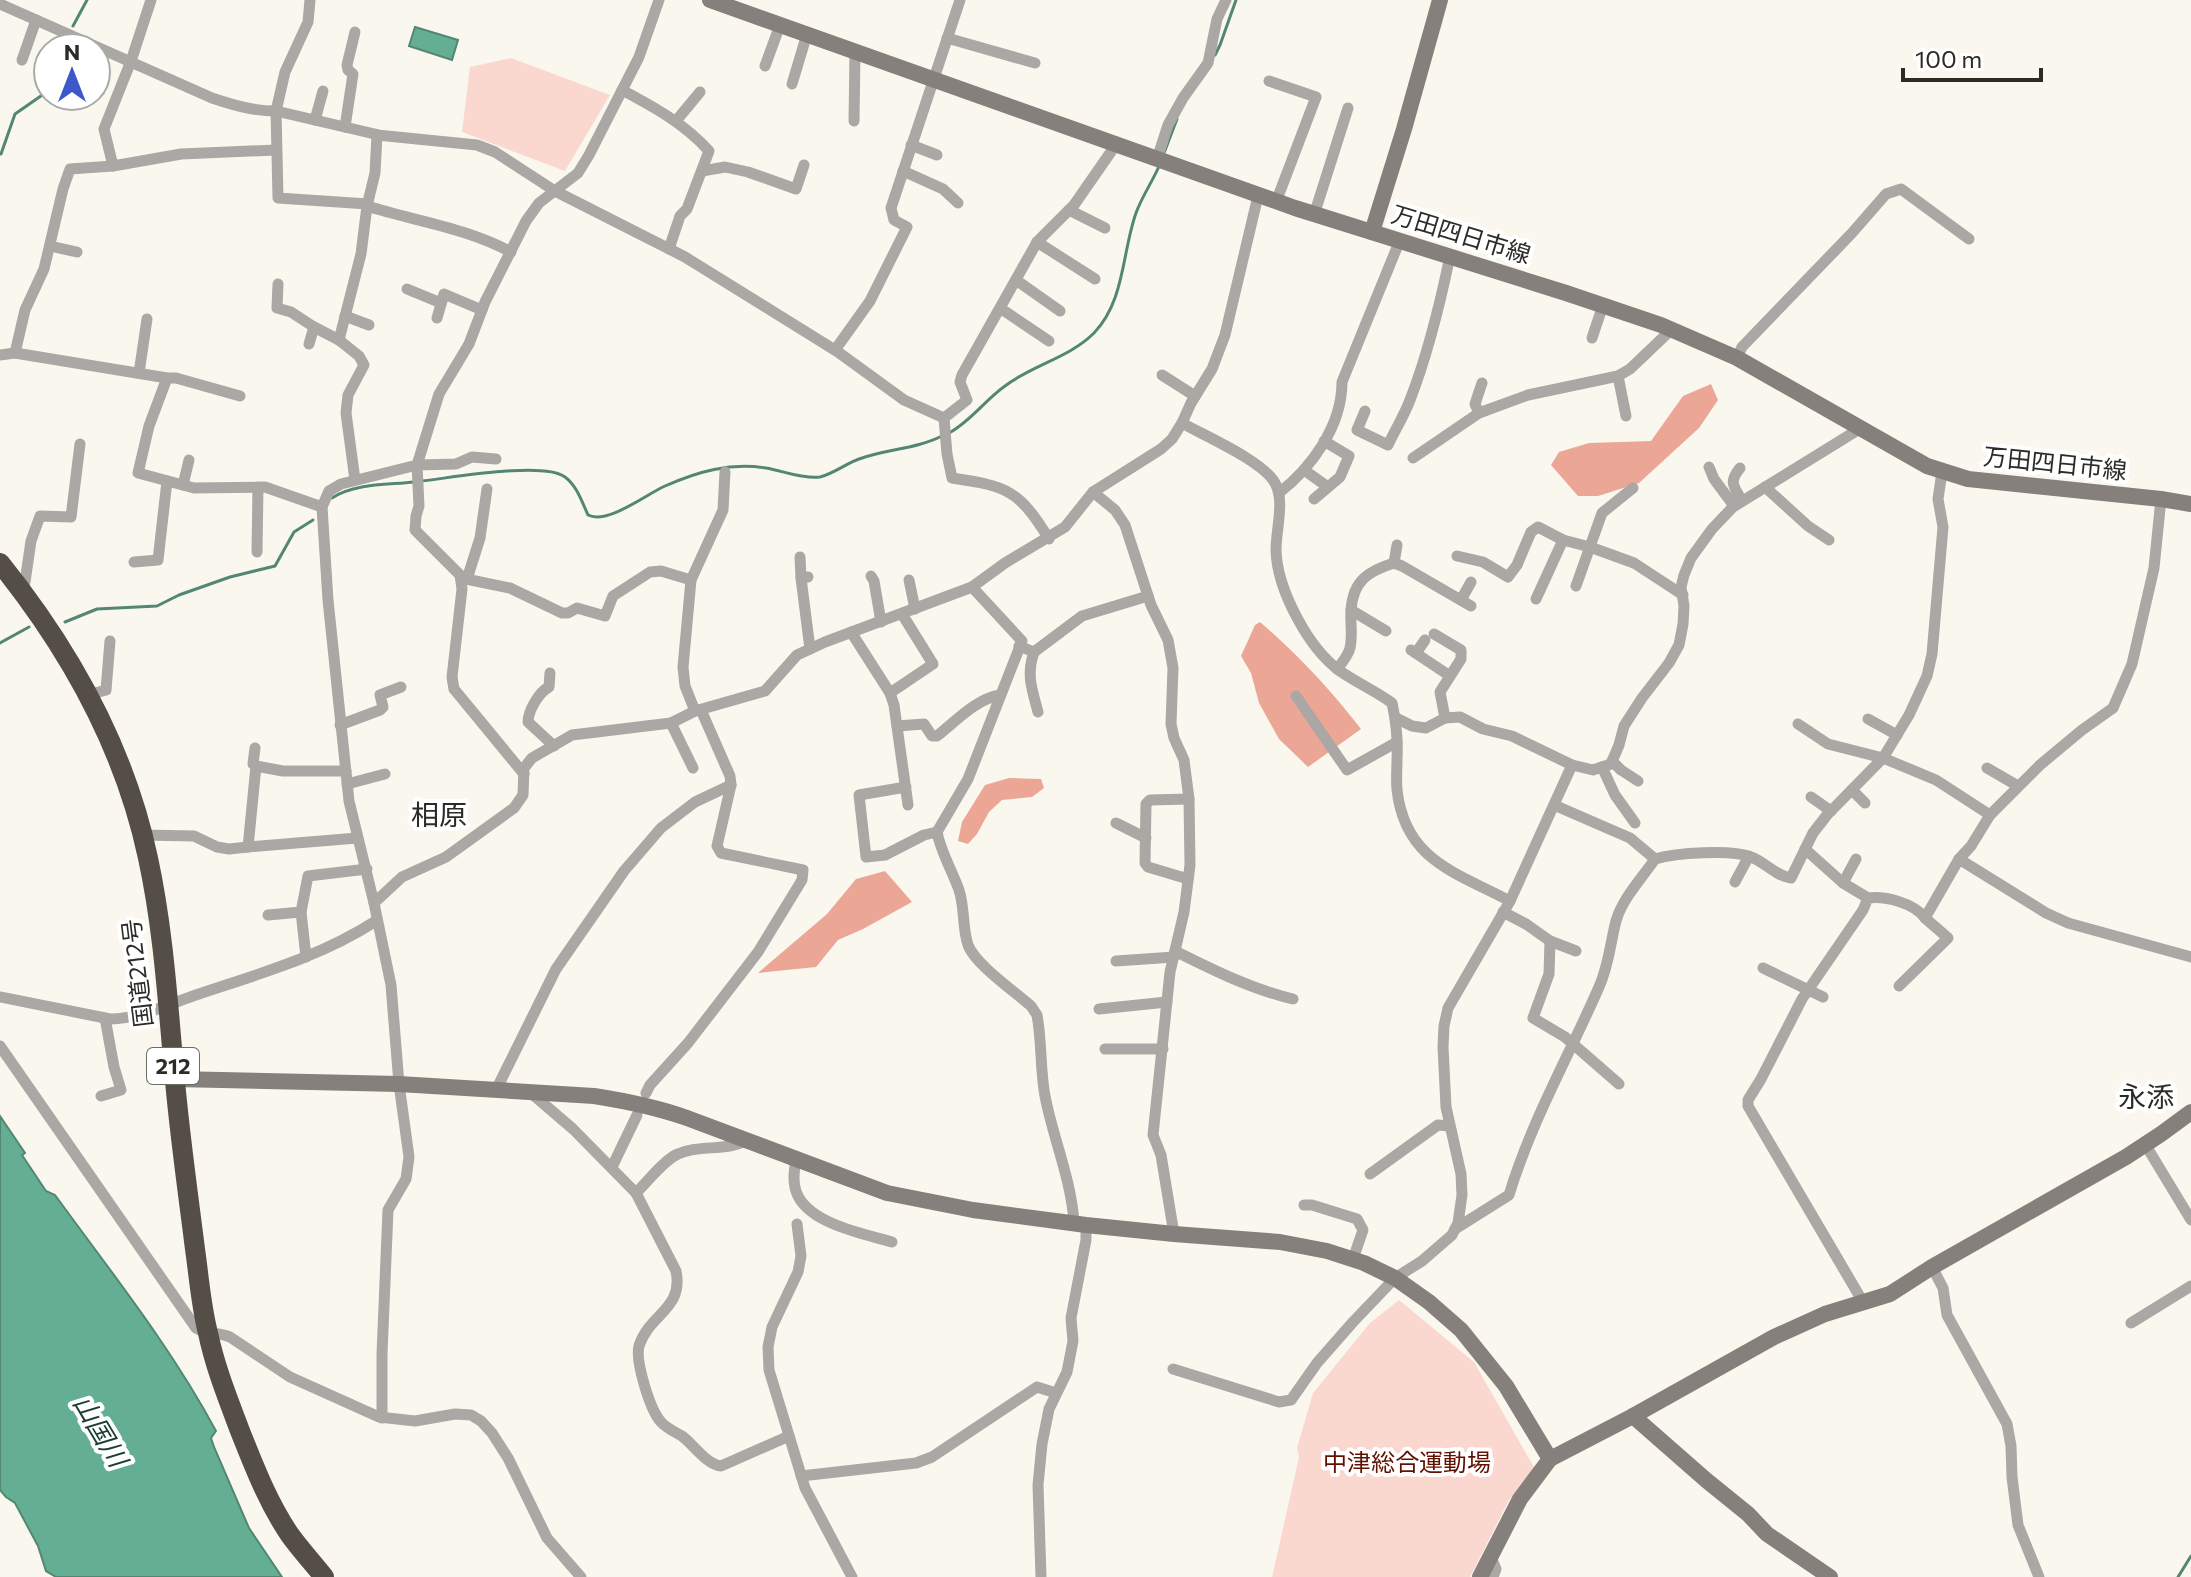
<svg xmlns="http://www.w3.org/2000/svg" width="2191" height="1577" viewBox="0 0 2191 1577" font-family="Commissioner,'Noto Sans JP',sans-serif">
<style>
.green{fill:#fad8cf}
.forest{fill:#eba695}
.water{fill:#64af94;stroke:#538773;stroke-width:2}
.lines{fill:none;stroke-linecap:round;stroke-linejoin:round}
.stream{stroke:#538773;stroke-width:3}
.street{stroke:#aaa7a4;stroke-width:11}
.secondary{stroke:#85807b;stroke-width:16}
.highway{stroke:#544e47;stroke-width:20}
.labels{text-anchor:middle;stroke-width:8;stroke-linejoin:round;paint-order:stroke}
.shield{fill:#fff;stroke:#6b6b68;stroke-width:2}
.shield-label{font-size:22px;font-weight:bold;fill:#2b2b27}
.street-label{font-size:24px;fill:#2b2b27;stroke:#fff}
.park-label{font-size:24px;fill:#611100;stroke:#fff}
.water-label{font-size:26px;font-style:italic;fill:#1a3d31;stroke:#fff}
.quarter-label{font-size:28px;fill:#2b2b27;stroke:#fff}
</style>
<rect width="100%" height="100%" fill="#faf8ee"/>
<g class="green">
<polygon points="511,58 610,95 565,171 462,132 470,67"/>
<polygon points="1399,1300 1474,1362 1535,1469 1509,1500 1470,1577 1272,1577 1299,1457 1297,1448 1313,1393 1370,1323"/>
</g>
<g class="forest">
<polygon points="1711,384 1718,400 1699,428 1639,483 1598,496 1578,496 1551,465 1559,452 1589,443 1651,441 1683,396"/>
<path d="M1260,622C1299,656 1329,688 1361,729L1308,767L1279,739L1259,703L1251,673L1241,656L1255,625Z"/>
<polygon points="1009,778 1041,779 1044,788 1032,797 1002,800 989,812 977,834 968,844 958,841 962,822 985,785"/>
<polygon points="885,871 912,902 863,929 838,940 816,967 758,973 827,914 856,879"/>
</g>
<g class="water">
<polygon points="415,27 458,40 452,60 409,46"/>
<path d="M0,1116L25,1153L22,1155L46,1191L55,1195C111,1272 171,1347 216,1431L211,1438L214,1447L249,1528L282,1577H56L46,1571L38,1546L15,1503L6,1497L0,1490Z"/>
</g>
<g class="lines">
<g class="stream">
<polyline points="73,26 87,0"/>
<polyline points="68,48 69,45"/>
<polyline points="1215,55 1220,45 1236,0"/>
<polyline points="1164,153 1177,119"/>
<polyline points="1,154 15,114 48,91"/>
<path d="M949,433C971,421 985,400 1005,386C1032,365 1069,358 1094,333C1125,301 1122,252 1136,213C1142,196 1153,181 1160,164"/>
<path d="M422,481C450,478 544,461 565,477C577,486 582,502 588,515C607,525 645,495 665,486C697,472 730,462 766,468C783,471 803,479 820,477C833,474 847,463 859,459C886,449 916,449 942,436"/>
<path d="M332,498C355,483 388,485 414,482"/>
<polyline points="65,622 97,609 157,606 179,595 230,577 275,566 294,532 313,520"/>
<polyline points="0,643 29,627"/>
<polyline points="2178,1577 2191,1556"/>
</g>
<g class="street">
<polyline points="310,0 308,22 285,72 276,111 278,198 368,204"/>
<path d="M0,4L212,98C233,105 253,111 276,111L379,135H377L477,145L495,152L555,191L685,257L838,352L904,400L944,418"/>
<polyline points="947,38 1035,63"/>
<polyline points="22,60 36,20"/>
<polyline points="765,66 780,25"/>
<polyline points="1269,81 1316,97 1276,202"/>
<polyline points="792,84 807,34"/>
<path d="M622,90C654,107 685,124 709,151L687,209L680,216L669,249"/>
<polyline points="315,120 323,91"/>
<polyline points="676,121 700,92"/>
<polyline points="854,121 855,53"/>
<polyline points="345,127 353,74 348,70 347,65 355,32"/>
<polyline points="911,145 937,155"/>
<polyline points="1157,159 1168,125 1183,98 1208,63 1217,19 1226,0"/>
<polyline points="113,166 104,129 131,61 151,0"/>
<polyline points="702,171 725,167 748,172 796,189 804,165"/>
<polyline points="903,171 943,189 958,203"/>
<polyline points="367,206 375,173 377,135"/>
<polyline points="1069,210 1105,228"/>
<polyline points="1314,215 1348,108"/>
<polyline points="1037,242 1095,279"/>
<polyline points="50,246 77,252"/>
<polyline points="1016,280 1060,311"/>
<polyline points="278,284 277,308 291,312 314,327"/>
<polyline points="407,289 441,303"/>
<polyline points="1000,308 1049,341"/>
<polyline points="345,316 369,325"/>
<polyline points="437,318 444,294 482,310"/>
<polyline points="1592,338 1603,305"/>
<polyline points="309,344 314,327 339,340"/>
<polyline points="835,350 870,301 907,227 894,220 891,208 960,0"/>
<polyline points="15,353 25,310 44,269 63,189 70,169 113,166 181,154 276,150"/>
<polyline points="0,355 15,353 167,378"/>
<polyline points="1737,358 1742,347 1852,233 1886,194 1901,189 1969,239"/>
<polyline points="139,373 147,319"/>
<polyline points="1162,375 1195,396"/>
<polyline points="1618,376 1626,416"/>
<polyline points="240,396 176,378 167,378 149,426 138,473 194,488 265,487 322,507"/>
<path d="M1365,411L1357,430L1388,445C1395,430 1404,416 1410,400C1428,354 1440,304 1450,256"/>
<polyline points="1479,413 1475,404 1482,383"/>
<polyline points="944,418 967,400 960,382 962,375 1037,242 1074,205 1115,146"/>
<path d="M944,418L947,454L952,478C1007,486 1019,490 1049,539"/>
<path d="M1182,423C1205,436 1263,461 1275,483C1285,501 1276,529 1276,550C1277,589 1308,648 1340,671C1357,683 1376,691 1392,703C1396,721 1398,740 1397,759C1397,769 1396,780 1397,790C1405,860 1455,872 1510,901"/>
<polyline points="1413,458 1479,413 1528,395 1618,376 1630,369 1672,329"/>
<polyline points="496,459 472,457 456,464 417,465 419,506 416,516 415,530 460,575 462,589 452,677 454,689 524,774"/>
<polyline points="1709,467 1714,479 1734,506"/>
<path d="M1740,468C1728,483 1734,486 1742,501"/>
<polyline points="1304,470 1328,487"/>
<path d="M355,480L346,413L348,395L364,365L359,356L339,340L361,254L367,206C415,221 467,228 511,252"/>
<polyline points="183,485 189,460"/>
<polyline points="1765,487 1808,526 1829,540"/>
<polyline points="1093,492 1115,510 1125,525 1151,605 1168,640 1173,668 1171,724 1174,738 1184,760 1189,799 1190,865 1184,912 1170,972 1153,1135 1161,1155 1174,1234"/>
<path d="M1279,493C1312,467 1342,426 1342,382L1400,240"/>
<polyline points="1314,499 1340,477 1349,456 1324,441"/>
<polyline points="257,552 258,487"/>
<polyline points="1457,556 1483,562 1508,577 1517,565 1531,532 1538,527 1563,540 1590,547 1634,563 1683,595"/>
<polyline points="800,557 801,578"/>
<polyline points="134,562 158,560 167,481"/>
<polyline points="1394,563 1402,566 1471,606"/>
<polyline points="871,576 874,581 881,622"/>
<polyline points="808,577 801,578 810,649"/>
<polyline points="461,578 510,588 562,613 568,613 577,608 605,616 613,596 650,572 661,571 691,580"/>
<polyline points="467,579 480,538 487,489"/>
<polyline points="909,580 915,609"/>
<polyline points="1576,586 1602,513 1633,488"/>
<path d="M972,587L1022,641L968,779L937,832C941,853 952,870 959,890C965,908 962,927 968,945C975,964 1014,991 1031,1006L1037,1015C1042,1042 1040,1069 1045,1096C1053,1138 1071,1179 1074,1222"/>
<polyline points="20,588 25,582 31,541 40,516 71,517 80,444"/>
<polyline points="1536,599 1563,540"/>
<polyline points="1461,600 1471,582"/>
<polyline points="1351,610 1386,631"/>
<polyline points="851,632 890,693 933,664 902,614"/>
<polyline points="1434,634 1461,650 1461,659 1440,692 1445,718"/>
<polyline points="1019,646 1034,652 1082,616 1148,596"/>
<polyline points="1411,650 1450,676"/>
<path d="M1034,652C1026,675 1032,689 1038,712"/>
<polyline points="1416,653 1425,640"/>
<path d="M1337,669C1342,663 1348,656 1350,648C1353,635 1350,623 1351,610C1353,581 1368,571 1394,563L1397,545"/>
<path d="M550,673L549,687C539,692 528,711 528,722L554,746"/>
<polyline points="890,693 894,705 908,805"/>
<polyline points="88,695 106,690 110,641"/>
<polyline points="1296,696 1347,770 1397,742"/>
<polyline points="695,711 685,686 683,667 691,580 723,510 725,472"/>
<polyline points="1396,718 1412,726 1426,728 1445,718 1460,717 1483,729 1512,736 1572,765 1593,770 1611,764 1619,745 1624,726 1642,698 1669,663 1679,645 1683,624 1684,606 1681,587 1684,575 1691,558 1712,529 1733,507 1861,428"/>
<polyline points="1868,719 1897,735"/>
<polyline points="671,723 693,768"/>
<polyline points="1798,724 1828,744 1883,758 1936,780 1990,815"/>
<polyline points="340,725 380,710 383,707 380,695 401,687"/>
<path d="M897,726L924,724L932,736H937C956,721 976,699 1000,695"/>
<polyline points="255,748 253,764 256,766 283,771 346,771"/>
<polyline points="1612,761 1621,770 1638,781"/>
<polyline points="256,766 248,847 357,838"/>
<polyline points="1602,767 1615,795 1635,823"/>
<polyline points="1987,768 2018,786"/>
<polyline points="347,784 385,774"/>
<polyline points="906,787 859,795 866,857 885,855 924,835 937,832"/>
<polyline points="1852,790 1865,803"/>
<polyline points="1811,797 1831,811"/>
<path d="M1554,805L1630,838L1655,859C1676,853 1731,849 1751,857C1765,862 1776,876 1791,878L1813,833L1827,815L1883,758L1909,715L1927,676L1932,654L1943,527L1938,499L1942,472"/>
<polyline points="1116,823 1146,838"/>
<polyline points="142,835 194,836 217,847 229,849 248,847"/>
<polyline points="1805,849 1843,883 1868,898"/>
<polyline points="1959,859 2046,913 2068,923 2191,957"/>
<polyline points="1188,879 1148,867 1145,863 1146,804 1150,800 1189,799"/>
<polyline points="1735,882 1749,856"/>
<polyline points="1843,883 1856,859"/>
<polyline points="374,903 349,801 328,600 322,507 329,491 341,484 417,465 439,394 469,344 485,302 526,221 539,203 578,173 589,155 639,57 659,0"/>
<polyline points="301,912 308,876 367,869"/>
<polyline points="1503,912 1526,924 1550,941 1576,951"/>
<polyline points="268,915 301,912 306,957"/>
<polyline points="1550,941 1549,974 1533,1018 1565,1037 1619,1084"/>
<path d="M1175,951C1213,970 1251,989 1293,999"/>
<polyline points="1116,961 1174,957"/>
<polyline points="1763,968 1823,997"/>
<polyline points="1899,986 1948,938 1925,918 1959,859 1971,846 1990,815 2040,765 2082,730 2113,708 2132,664 2154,568 2161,499"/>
<path d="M0,997L110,1019C138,1019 167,1005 193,996C258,974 318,958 376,921"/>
<polyline points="1099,1009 1167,1002"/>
<path d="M0,1046L196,1328C206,1335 219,1332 230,1337L290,1377L379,1417L415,1421L455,1414L471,1415L481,1421L492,1433L508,1458L547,1538L581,1577"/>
<polyline points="1105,1049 1163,1049"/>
<polyline points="496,1090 556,969 624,871 661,828 695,802 731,785 730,776 701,710"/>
<path d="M531,1093L573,1129L636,1193L676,1271C684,1309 649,1314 639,1346C635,1361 650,1410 661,1422C666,1428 675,1432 682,1436C694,1445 706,1464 721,1466L789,1436"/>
<polyline points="646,1093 650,1085 688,1043 758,952 802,880 803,870 721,853 717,846 731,785"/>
<polyline points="101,1096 121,1090 114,1067 105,1018"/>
<polyline points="2145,1144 2191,1220"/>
<path d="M796,1159C794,1171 792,1184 798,1196C812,1224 864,1234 892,1242"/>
<polyline points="612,1167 637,1115"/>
<polyline points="1370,1174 1438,1125 1449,1126"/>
<path d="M636,1193C647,1182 665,1159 678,1154C700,1144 726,1152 747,1140"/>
<polyline points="1304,1205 1312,1205 1357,1219 1363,1230 1353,1259"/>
<polyline points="797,1224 801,1256 798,1272 772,1327 768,1347 769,1370 805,1488 852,1577"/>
<path d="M1455,1229L1509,1195C1531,1122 1569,1056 1599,987C1609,965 1610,944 1616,921C1622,899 1642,878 1655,859"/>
<polyline points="1932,1267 1943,1288 1947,1315 2007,1424 2011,1446 2012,1477 2018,1525 2039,1577"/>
<path d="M1863,1302L1748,1106V1100L1761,1079L1802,999L1863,910L1868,898C1886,896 1914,903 1925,918"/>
<polyline points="2131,1323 2191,1286"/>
<polyline points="1173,1369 1279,1402 1291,1400 1317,1363 1353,1322 1395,1278 1422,1261 1452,1235 1458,1223 1462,1195 1461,1174 1446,1107 1443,1047 1444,1026 1448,1008 1510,901 1572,765"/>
<polyline points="382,1418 382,1354 388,1210 406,1179 409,1157 399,1084 391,985 374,903 402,877 446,857 514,808 523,795 524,768 532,758 572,735 671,723 695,711 765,691 797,655 825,642 972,587 1005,563 1065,527 1093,492 1161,449 1172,439 1182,423 1191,403 1212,369 1225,335 1258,196"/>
<polyline points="801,1476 916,1463 932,1457 1037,1387 1056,1393"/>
<polyline points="1488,1560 1494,1564 1496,1569 1493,1577"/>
<polyline points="1041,1577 1038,1485 1042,1444 1049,1409 1067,1372 1073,1341 1071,1318 1086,1240 1086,1225"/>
</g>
<g class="secondary">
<polyline points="710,0 1295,208 1566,293 1661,325 1737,358 1927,466 1968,479 2161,499 2191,504"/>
<polyline points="1372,232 1404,129 1440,0"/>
<path d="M174,1079L399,1084L594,1096C626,1101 656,1107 687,1118L887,1193L973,1210L1086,1225L1174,1234L1280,1242L1327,1251L1364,1263L1395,1278L1429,1302L1461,1330L1506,1386L1550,1459"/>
<polyline points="1633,1416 1706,1480 1748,1514 1767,1534 1830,1577"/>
<polyline points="1480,1577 1520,1499 1550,1459 1633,1416 1774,1337 1825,1314 1890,1294 1932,1267 2126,1157 2161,1134 2191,1112"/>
</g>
<path class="highway" d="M0,563C70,650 125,749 148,858C164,932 168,1007 175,1081C180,1137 188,1193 195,1249C199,1277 201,1306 208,1333C215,1367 228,1399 240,1431C254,1466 268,1503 290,1535C300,1549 313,1563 324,1577"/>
</g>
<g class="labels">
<rect class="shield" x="147" y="1048" width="52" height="36" rx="6"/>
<g class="shield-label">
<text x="173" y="1074">212</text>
</g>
<g class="street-label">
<text transform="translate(1461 235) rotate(17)" y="8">万田四日市線</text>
<text transform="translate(2055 464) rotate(6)" y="8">万田四日市線</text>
<text transform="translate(138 973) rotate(-97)" y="8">国道212号</text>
</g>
<g class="park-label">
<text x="1407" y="1471">中津総合運動場</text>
</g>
<g class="water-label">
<text transform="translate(100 1431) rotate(59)" y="9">山国川</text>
</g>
<g class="quarter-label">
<text x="439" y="825">相原</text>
<text x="2146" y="1107">永添</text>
</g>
</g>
<g transform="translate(72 72)"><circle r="38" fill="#ffffff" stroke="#aaaaa9" stroke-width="2"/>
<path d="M0-6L14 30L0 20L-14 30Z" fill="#3e57ca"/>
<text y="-12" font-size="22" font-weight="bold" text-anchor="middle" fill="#2b2b27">N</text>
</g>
<path d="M1903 68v12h138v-12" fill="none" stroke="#2b2b27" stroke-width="4"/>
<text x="1915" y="68" font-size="24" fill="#2b2b27" stroke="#ffffff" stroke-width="6" paint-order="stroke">100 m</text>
</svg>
